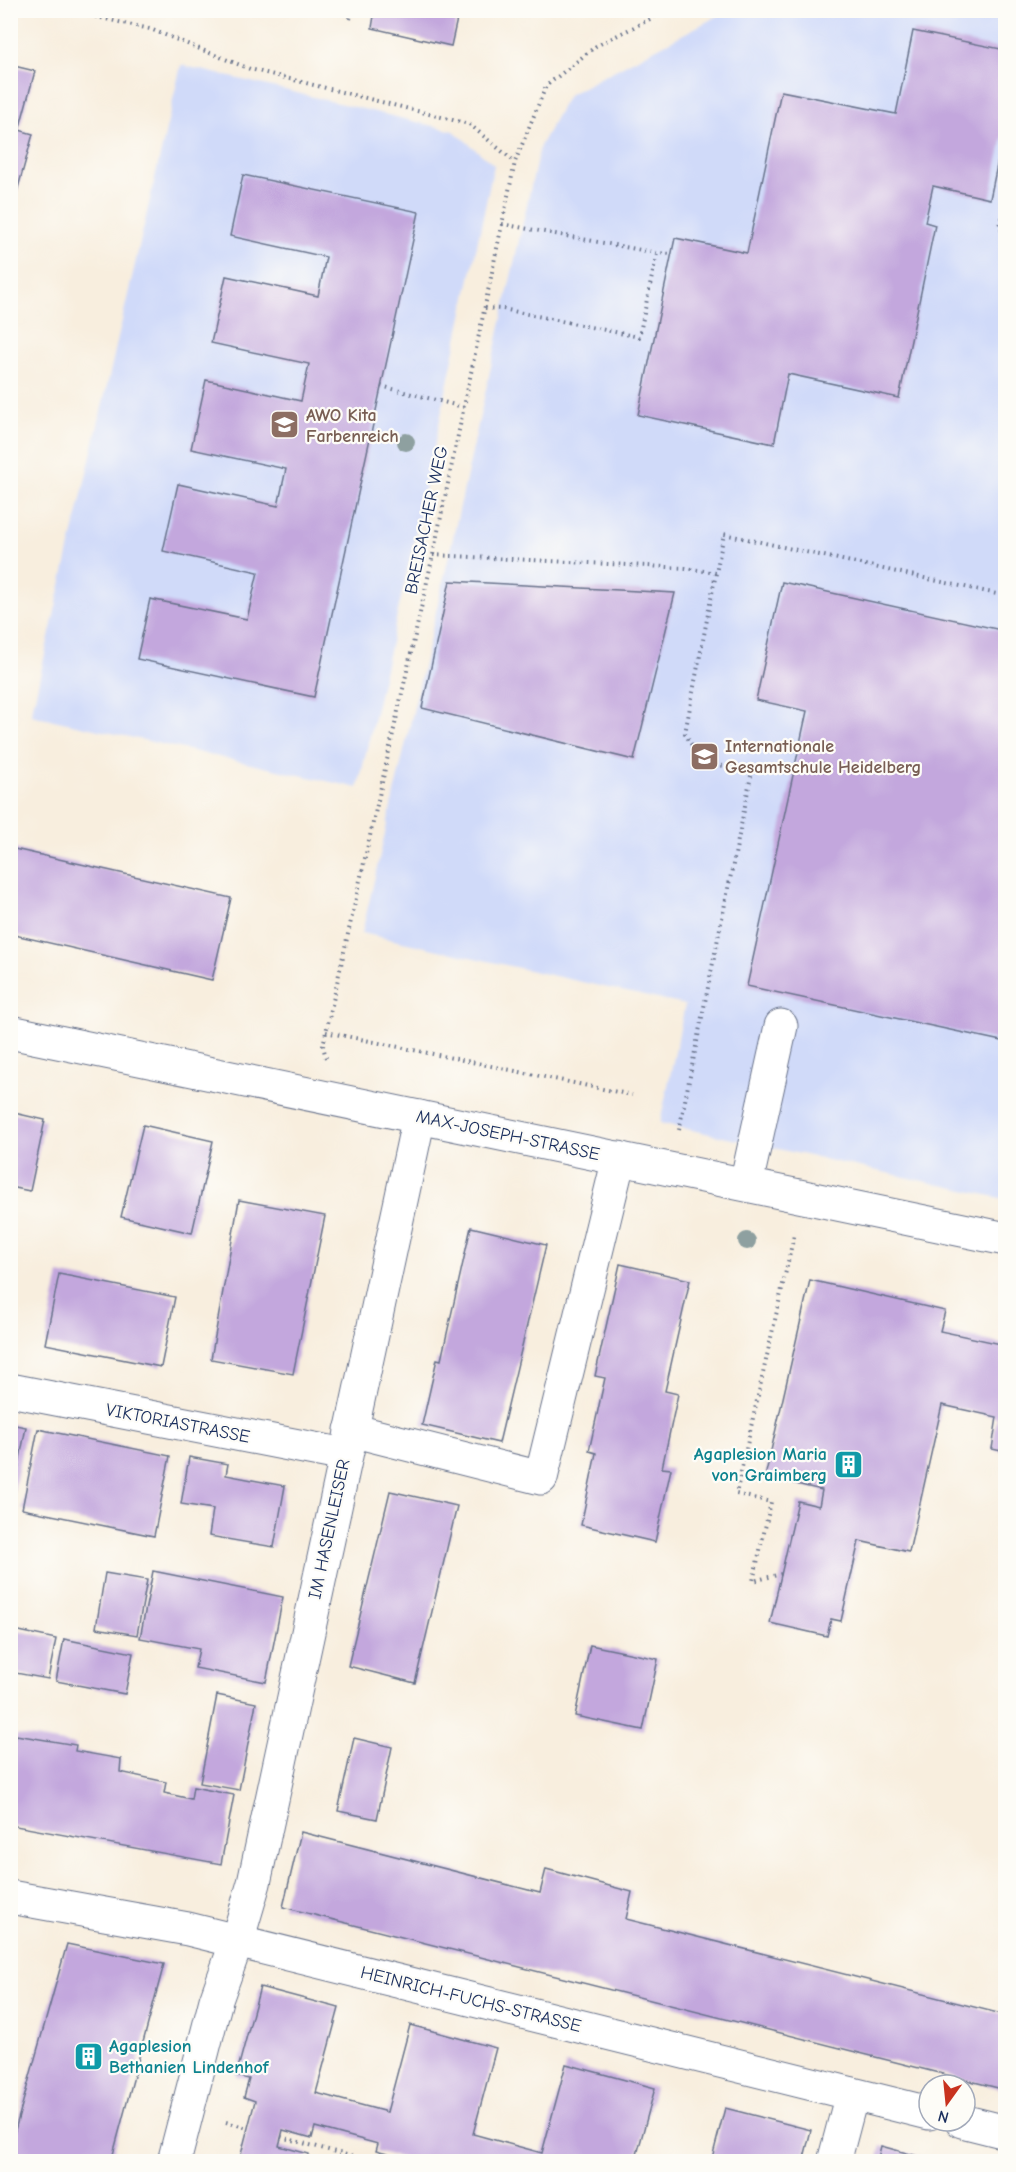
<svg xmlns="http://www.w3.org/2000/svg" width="1016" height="2172" viewBox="0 0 1016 2172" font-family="'Comic Neue',sans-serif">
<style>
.built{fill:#d0daf9}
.building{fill:#c3a7dd}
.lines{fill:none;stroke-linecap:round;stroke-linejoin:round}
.minor-casing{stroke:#68728b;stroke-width:35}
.path{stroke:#68728b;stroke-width:4;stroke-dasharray:1.5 4.5;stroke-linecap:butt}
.minor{stroke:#fff;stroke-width:33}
.tree{fill:#8ea0a0}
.labels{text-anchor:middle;stroke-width:4.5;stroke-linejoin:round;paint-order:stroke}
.education-label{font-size:18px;font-weight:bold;fill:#785e54;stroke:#fdfcf7;text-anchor:start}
.street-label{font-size:18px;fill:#1b2f5e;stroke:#fdfcf7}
.culture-label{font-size:18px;font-weight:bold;fill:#0d838f;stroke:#fdfcf7;text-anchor:end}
</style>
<rect width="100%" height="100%" fill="#fdfcf7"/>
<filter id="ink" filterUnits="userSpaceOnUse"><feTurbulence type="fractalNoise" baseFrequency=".0167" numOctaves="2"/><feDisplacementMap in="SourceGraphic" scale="12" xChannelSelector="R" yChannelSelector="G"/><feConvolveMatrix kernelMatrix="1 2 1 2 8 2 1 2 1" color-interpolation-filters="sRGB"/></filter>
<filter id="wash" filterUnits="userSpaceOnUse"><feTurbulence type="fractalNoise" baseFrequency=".008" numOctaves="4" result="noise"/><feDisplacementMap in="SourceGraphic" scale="24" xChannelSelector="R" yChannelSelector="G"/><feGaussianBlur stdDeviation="1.35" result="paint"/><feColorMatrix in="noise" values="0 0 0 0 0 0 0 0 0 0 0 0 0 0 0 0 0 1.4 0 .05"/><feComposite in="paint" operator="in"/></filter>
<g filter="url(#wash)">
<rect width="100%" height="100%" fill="#f8eede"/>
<g class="built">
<polygon points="727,11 1005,11 1005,1199 660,1123 685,1005 362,933 451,547 540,146 568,95"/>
<polygon points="181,65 454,131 494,165 420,514 358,788 31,715"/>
</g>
<g id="blocks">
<g class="building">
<polygon points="375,10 459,10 451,46 372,28"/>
<polygon points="913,31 1006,50 1006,122 990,199 933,186 925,222 935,225 899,398 788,374 774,444 638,415 675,238 747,253 781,91 896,114"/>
<polygon points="10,65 35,71 19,130 33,134 11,213"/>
<polygon points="243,175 419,212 314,697 137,659 150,599 247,619 258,572 163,551 178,484 278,506 286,469 191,449 206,380 301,401 309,364 211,343 226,276 318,296 326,257 230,236"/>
<polygon points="450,581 675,593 634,760 422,708"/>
<polygon points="782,582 1006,631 1006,1042 747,986 807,711 756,700"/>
<polygon points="10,848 231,898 212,980 10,934"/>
<polygon points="10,1112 45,1120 30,1191 10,1187"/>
<polygon points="143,1125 213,1141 192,1233 121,1217"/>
<polygon points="239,1200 325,1216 293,1374 211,1359"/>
<polygon points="471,1227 546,1245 499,1443 422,1425 437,1359 441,1360"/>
<polygon points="620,1264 690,1280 665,1391 678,1394 662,1468 671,1469 655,1542 581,1525 596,1453 589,1451 605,1378 595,1376"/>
<polygon points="10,1272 18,1273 12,1308 10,1307"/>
<polygon points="59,1274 175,1297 161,1367 45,1344"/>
<polygon points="810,1280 945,1311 940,1331 1006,1345 1006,1452 992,1449 997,1417 942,1405 909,1552 859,1541 841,1621 831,1619 827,1636 770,1623 798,1501 819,1506 822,1490 765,1477"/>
<polygon points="10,1424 26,1427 12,1500 10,1500"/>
<polygon points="38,1429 170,1456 154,1536 22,1509"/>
<polygon points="189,1457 228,1464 226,1475 285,1486 274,1547 209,1536 213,1509 181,1504"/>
<polygon points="390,1491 457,1506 415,1683 348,1666"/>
<polygon points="153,1571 283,1597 266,1682 195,1668 199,1649 140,1638"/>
<polygon points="105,1573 147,1580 137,1635 96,1628"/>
<polygon points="10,1629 56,1639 48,1679 10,1672"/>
<polygon points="64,1639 133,1653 125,1694 56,1681"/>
<polygon points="590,1645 658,1659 643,1730 575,1716"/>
<polygon points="217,1695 256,1703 239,1790 200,1783"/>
<polygon points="16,1735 76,1745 75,1751 121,1759 120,1772 166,1782 164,1793 191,1799 193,1787 234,1795 221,1864 10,1825 10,1742 15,1743"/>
<polygon points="354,1738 392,1747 377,1819 338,1811"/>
<polygon points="301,1832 540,1893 546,1869 632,1892 626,1919 1006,2015 1006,2090 283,1907"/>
<polygon points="67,1944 164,1964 111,2162 10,2162 10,2148"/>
<polygon points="260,1987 339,2008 316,2093 387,2112 410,2025 496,2048 473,2134 542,2153 566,2064 655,2088 635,2162 417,2162 376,2151 378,2144 315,2127 312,2138 283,2130 279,2146 309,2154 307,2162 239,2162 255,2101 244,2097 249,2079 236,2076"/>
<polygon points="725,2108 811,2130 803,2162 711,2162"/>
<polygon points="881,2146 936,2161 936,2162 877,2162"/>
</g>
</g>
</g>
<g filter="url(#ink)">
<use href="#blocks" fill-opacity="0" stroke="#68728b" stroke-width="1.5"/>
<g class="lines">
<defs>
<g id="minor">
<polyline points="10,1032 1006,1239"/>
<polyline points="746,1184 781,1026"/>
<polyline points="10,1390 345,1455"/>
<polyline points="351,1430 541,1478 619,1158"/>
<polyline points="10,1897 188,1929 929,2113"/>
<polyline points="962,2121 1006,2132"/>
<polyline points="174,2162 216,2000 237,1941 254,1883 419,1117"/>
<polyline points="834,2162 852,2094"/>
</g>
</defs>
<use href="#minor" class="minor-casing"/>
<g class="path">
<polyline points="66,10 150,29 250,69 469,124 515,162"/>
<polyline points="350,19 352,10"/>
<polyline points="1006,200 999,226 1006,236"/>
<polyline points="502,224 657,253 672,254"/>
<polyline points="485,308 503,309 639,337 657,253"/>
<polyline points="381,386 463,407"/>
<polyline points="433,555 686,568 716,573 724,534 1006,596"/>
<polyline points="326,1032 632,1095"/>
<polyline points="326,1058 323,1046 326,1032 433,555 515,162 546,86 596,46 668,10"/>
<polyline points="679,1130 752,771 701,762 685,733 716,573"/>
<polyline points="781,1574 753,1581 771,1502 736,1494 794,1235"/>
<polyline points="226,2122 248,2128"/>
<polyline points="281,2137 372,2162"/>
</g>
<use href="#minor" class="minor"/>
</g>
<g class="tree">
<circle cx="406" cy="442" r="9"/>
<circle cx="747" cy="1241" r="9"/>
</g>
</g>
<defs>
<symbol id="school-square" viewBox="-11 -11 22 22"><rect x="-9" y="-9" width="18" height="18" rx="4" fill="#8d6e63" stroke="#fdfcf7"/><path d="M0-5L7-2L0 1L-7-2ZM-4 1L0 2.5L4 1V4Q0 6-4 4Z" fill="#fff"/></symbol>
<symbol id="building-square" viewBox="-11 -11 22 22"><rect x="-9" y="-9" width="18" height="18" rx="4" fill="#0f9aa8" stroke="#fdfcf7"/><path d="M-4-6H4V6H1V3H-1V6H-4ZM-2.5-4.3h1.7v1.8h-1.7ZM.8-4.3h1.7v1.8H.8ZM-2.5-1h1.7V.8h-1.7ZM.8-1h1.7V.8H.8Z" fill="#fff"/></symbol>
</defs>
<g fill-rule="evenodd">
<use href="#school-square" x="268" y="408" width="33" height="33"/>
<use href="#school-square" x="688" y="740" width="33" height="33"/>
<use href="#building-square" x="832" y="1448" width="33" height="33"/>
<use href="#building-square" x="72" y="2040" width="33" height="33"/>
</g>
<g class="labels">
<g class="education-label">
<text x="306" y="421">AWO Kita<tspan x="306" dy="21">Farbenreich</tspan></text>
<text x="725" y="752">Internationale<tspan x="725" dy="21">Gesamtschule Heidelberg</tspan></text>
</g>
<g class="street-label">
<text transform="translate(426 520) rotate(-78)" y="6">BREISACHER WEG</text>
<text transform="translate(508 1135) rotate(12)" y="6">MAX-JOSEPH-STRASSE</text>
<text transform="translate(178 1423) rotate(11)" y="6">VIKTORIASTRASSE</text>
<text transform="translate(329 1529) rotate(-78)" y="6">IM HASENLEISER</text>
<text transform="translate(471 1999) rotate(14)" y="6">HEINRICH-FUCHS-STRASSE</text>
</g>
<g class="culture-label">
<text x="827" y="1460">Agaplesion Maria<tspan x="827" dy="21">von Graimberg</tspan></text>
<text x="109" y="2052" text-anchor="start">Agaplesion<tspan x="109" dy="21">Bethanien Lindenhof</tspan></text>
</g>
</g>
<rect width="1016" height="2172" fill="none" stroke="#fdfcf7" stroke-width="36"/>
<g transform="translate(947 2103) rotate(195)"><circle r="28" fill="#fdfcf7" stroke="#a3aaba" stroke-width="1.5"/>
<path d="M0-4.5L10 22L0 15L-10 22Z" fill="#c8321e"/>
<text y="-9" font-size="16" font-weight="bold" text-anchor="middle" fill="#1b2f5e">N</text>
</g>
</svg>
